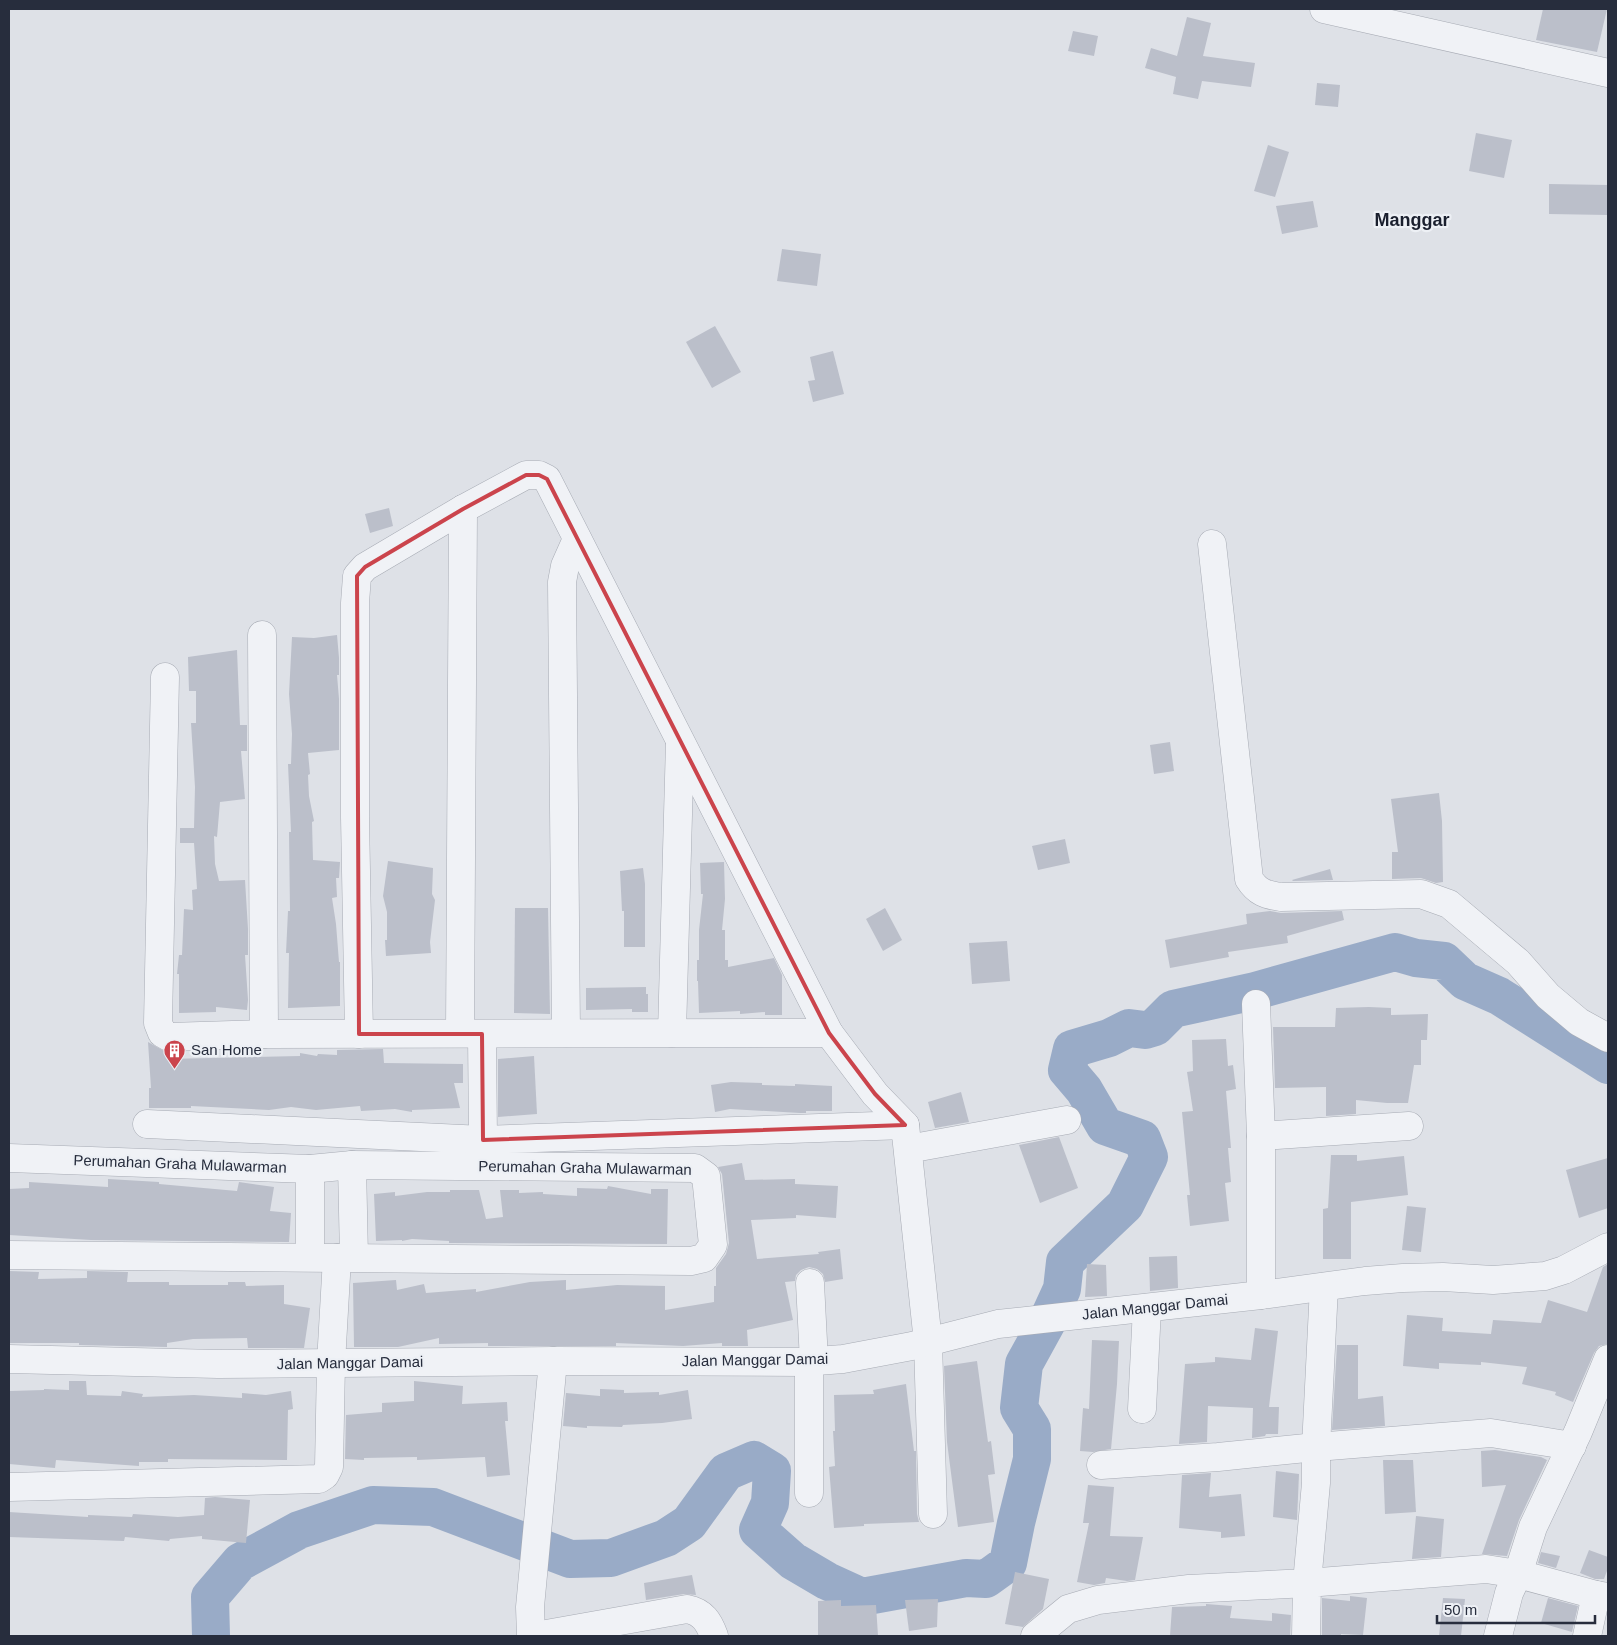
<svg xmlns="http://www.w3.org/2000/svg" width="1617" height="1645" viewBox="0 0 1617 1645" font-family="Arial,sans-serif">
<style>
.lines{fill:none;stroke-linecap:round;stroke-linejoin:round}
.river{stroke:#99abc7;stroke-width:38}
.building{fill:#bbbfca}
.minor-casing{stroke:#a7abb4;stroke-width:29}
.minor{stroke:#f0f2f6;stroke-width:28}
.marked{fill:none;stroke:#cb444c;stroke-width:4;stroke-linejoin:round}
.labels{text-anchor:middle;stroke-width:4.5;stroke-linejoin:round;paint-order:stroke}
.poi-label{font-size:15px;fill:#272d3d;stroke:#edf0f5;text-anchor:start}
.street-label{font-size:15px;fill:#272d3d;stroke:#edf0f5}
.quarter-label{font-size:18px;font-weight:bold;fill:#1a1f2e;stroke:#edf0f5}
</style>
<rect width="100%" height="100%" fill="#dee1e7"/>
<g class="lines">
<polyline class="river" points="211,1636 210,1597 240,1562 299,1530 373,1505 433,1507 570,1559 611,1558 666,1538 689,1523 726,1472 754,1460 772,1471 770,1503 758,1530 793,1561 827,1581 862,1597 966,1578 986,1579 1008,1563 1016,1523 1032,1459 1032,1429 1019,1408 1024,1364 1046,1324 1062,1289 1065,1262 1125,1205 1149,1157 1142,1139 1105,1126 1084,1090 1067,1070 1072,1049 1109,1038 1129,1028 1145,1030 1155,1027 1173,1009 1255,991 1395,952 1416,958 1444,961 1465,981 1499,996 1608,1065"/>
</g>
<g class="building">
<polygon points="1543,9 1607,9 1597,52 1536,40"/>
<polygon points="1187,17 1211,23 1203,56 1255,63 1251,87 1202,81 1198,99 1173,94 1176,77 1145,68 1151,48 1177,56"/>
<polygon points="1073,31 1098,36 1094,56 1068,51"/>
<polygon points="1317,83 1340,85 1338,107 1315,105"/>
<polygon points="1476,133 1512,140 1504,178 1469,171"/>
<polygon points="1268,145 1289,152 1275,197 1254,191"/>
<polygon points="1549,184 1608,185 1608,215 1549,214"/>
<polygon points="1313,201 1318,227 1282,234 1276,206"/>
<polygon points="782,249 821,254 817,286 777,281"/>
<polygon points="715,326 741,372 712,388 686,342"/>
<polygon points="833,351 844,394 813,402 808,381 815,380 810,357"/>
<polygon points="389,508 393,526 370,533 365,514"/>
<polygon points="337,635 339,658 339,675 337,675 339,699 339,750 308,753 310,774 308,775 309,796 314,821 312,822 313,860 340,862 339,878 336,878 337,897 332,898 336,924 339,962 340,962 340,1006 288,1008 289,953 286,953 288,911 290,911 289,832 291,832 288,764 291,764 292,734 289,694 292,637 314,638"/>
<polygon points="237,650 240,725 247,725 247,751 241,751 245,799 220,802 217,837 214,836 215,864 219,881 245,880 248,929 248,955 245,955 248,1000 247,1010 216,1007 216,1012 179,1013 179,974 177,974 179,955 182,955 184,909 193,910 192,890 197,889 194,843 180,843 180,828 194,828 195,787 191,723 196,723 196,691 189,691 188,657"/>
<polygon points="1170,742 1174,771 1154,774 1150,745"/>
<polygon points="1439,793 1442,821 1443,882 1436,883 1421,878 1392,879 1392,852 1398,852 1391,799"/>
<polygon points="1065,839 1070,863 1038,870 1032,846"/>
<polygon points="388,861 433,868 432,894 435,900 430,942 431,953 386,956 385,940 387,940 387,912 383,896"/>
<polygon points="724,862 725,899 722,930 725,930 725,960 728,960 728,967 774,958 782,975 782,1015 765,1015 765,1012 740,1014 740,1011 699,1013 698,981 697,981 697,960 699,960 699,930 703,894 701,894 700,863"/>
<polygon points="643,868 645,884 645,947 624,947 624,911 622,911 620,871"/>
<polygon points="1330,869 1333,880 1293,881 1292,880"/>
<polygon points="515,908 548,908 550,1014 514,1013"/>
<polygon points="885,908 902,940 883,951 866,919"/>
<polygon points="1270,911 1281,913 1342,911 1344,920 1287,936 1288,943 1228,952 1229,957 1170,968 1165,940 1247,924 1246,914"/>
<polygon points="1007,941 1010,981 972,984 969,943"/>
<polygon points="646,987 646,994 648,994 648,1012 632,1012 632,1009 586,1010 586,988"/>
<polygon points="1369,1007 1391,1008 1391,1015 1428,1014 1427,1040 1421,1040 1421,1065 1414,1065 1408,1103 1387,1103 1356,1100 1356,1114 1326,1116 1326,1087 1275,1088 1273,1027 1335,1027 1336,1008"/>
<polygon points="1226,1039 1228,1066 1233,1065 1236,1089 1226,1091 1231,1148 1228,1148 1231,1182 1225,1183 1229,1221 1190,1226 1187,1195 1190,1195 1182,1112 1193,1111 1187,1072 1193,1071 1192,1040"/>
<polygon points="148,1042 166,1052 166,1059 300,1056 300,1053 317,1056 318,1054 337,1055 337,1050 383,1049 384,1063 463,1064 463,1083 454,1083 460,1108 412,1110 412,1112 395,1109 361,1111 360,1106 316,1110 291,1107 269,1110 191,1106 191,1108 149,1108 149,1088 151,1088"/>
<polygon points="534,1056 537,1114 498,1117 498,1059"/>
<polygon points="731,1082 762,1083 762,1085 795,1086 795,1084 832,1086 832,1111 806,1111 806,1113 800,1113 730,1109 715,1112 711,1085"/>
<polygon points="961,1092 969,1122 935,1128 928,1102"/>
<polygon points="1059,1137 1078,1188 1040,1203 1019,1145"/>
<polygon points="1331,1155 1357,1155 1357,1161 1404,1156 1408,1195 1351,1202 1351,1259 1323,1259 1323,1209 1328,1208"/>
<polygon points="1608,1158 1608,1208 1579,1218 1566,1170"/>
<polygon points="742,1163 745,1180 795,1179 795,1184 838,1186 836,1218 796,1215 796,1218 751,1220 757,1259 819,1254 818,1252 840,1249 843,1279 825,1282 823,1274 817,1269 809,1267 801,1270 796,1275 795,1281 785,1282 793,1320 747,1330 748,1346 722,1346 722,1343 683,1346 616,1343 616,1346 488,1346 488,1343 439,1344 439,1338 398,1347 354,1347 353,1283 396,1280 397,1290 424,1284 426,1293 476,1289 476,1292 530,1282 566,1280 566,1290 617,1285 665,1286 665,1310 714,1302 714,1286 716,1286 716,1268 726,1254 729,1243 722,1174 718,1167"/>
<polygon points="108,1179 159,1182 159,1184 237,1191 239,1182 274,1187 270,1211 291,1213 289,1242 91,1240 9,1235 9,1189 29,1188 29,1182 108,1187"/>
<polygon points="608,1186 651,1194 651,1189 668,1189 667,1244 449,1243 449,1241 412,1239 402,1241 402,1240 376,1241 374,1194 395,1192 395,1196 427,1192 450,1192 450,1190 479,1190 486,1219 503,1217 500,1190 519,1190 519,1193 543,1192 543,1194 577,1196 577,1188 607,1189"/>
<polygon points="1407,1206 1426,1208 1421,1252 1402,1250"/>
<polygon points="1177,1256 1178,1288 1150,1291 1149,1257"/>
<polygon points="1087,1264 1106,1265 1107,1296 1085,1297"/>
<polygon points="1608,1264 1608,1344 1599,1346 1594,1353 1573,1402 1555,1395 1556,1392 1522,1384 1527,1367 1481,1362 1481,1365 1439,1363 1439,1369 1403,1366 1407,1315 1443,1318 1442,1331 1491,1334 1493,1320 1541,1323 1548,1300 1587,1312 1603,1267"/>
<polygon points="9,1271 39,1272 38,1279 87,1278 87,1271 128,1272 127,1282 169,1282 169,1285 228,1285 228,1282 245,1282 246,1286 284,1285 284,1304 310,1308 304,1348 248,1348 247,1338 193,1339 167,1343 167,1347 79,1345 79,1343 9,1343"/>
<polygon points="1255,1328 1278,1331 1269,1407 1279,1407 1278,1434 1266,1434 1265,1436 1252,1438 1253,1408 1208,1406 1207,1442 1179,1444 1185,1364 1215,1362 1215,1357 1251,1360"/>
<polygon points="1092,1340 1119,1341 1117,1384 1111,1449 1093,1452 1080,1451 1083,1408 1089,1409"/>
<polygon points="1337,1345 1358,1345 1358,1399 1383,1396 1385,1426 1332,1430"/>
<polygon points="977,1361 988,1442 991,1441 995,1474 988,1475 994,1522 958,1527 947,1442 944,1366"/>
<polygon points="69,1381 86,1381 87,1395 121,1396 122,1391 143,1394 142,1397 194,1395 242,1398 242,1393 266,1395 291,1391 293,1409 288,1410 287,1460 168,1459 168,1462 139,1462 139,1466 56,1460 55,1468 9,1464 9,1391 44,1390 44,1389 69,1390"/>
<polygon points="414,1381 463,1386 462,1404 507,1402 508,1421 505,1421 510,1475 487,1477 485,1457 417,1460 417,1457 364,1458 364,1460 345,1459 346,1415 382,1412 382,1403 414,1401"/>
<polygon points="906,1384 914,1451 916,1451 917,1514 919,1522 864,1524 864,1526 834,1528 829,1467 835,1466 833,1431 835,1431 834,1395 874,1394 873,1390"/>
<polygon points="600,1389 624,1390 624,1393 659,1392 659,1395 688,1390 692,1419 662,1423 623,1425 622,1427 587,1426 587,1428 563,1426 566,1393 600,1396"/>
<polygon points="1495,1450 1541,1457 1547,1460 1519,1520 1507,1556 1482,1554 1506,1485 1482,1487 1481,1451"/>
<polygon points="1383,1460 1413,1460 1416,1512 1385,1514"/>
<polygon points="1276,1471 1299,1474 1297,1520 1273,1517"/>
<polygon points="1211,1473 1209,1497 1241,1494 1245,1536 1221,1538 1221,1532 1179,1528 1182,1475"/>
<polygon points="1088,1485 1114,1487 1110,1536 1143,1537 1135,1580 1127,1581 1106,1578 1105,1583 1094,1585 1077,1582 1089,1523 1083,1523"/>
<polygon points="215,1497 250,1500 246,1543 202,1539 202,1536 170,1539 169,1541 125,1537 124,1541 9,1537 9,1512 88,1517 88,1515 132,1517 133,1514 178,1517 204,1515 205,1498"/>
<polygon points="1416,1516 1444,1519 1441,1557 1412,1559"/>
<polygon points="1589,1550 1608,1557 1608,1568 1604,1579 1595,1579 1580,1573"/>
<polygon points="1541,1552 1560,1556 1556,1568 1538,1563"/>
<polygon points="1015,1572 1049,1579 1043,1609 1023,1627 1005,1624"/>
<polygon points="692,1575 696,1595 684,1594 646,1600 644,1583"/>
<polygon points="1350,1596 1367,1598 1363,1635 1341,1634 1341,1636 1322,1636 1322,1598 1350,1601"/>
<polygon points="1443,1598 1465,1599 1461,1636 1439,1636"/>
<polygon points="1548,1598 1578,1606 1572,1632 1541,1623"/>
<polygon points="938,1599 937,1627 909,1631 905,1600"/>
<polygon points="841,1600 841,1606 876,1605 878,1636 818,1636 818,1601"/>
<polygon points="1206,1604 1232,1606 1230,1618 1272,1621 1272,1613 1291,1615 1290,1636 1170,1636 1172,1607 1206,1606"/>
</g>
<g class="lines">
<defs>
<g id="minor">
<polyline points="1324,9 1608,73"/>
<path d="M1212,544L1249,879C1257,892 1266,895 1281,897L1421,894L1449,904L1518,962L1548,996L1579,1022L1608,1038"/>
<polyline points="262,635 264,1034"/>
<polyline points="165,677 158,1023 162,1033 169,1037 264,1034 829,1033"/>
<polyline points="1256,1004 1261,1136 1261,1295"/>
<polyline points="460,1033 463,509"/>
<polyline points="566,1033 562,582 565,566 577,539"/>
<polyline points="672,1033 680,742"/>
<polyline points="359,1034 355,817 355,603 357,576 365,567 463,509 526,475 539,475 547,479 829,1033 875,1094 905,1125 928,1342 933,1514"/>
<polyline points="482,1034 483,1140"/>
<polyline points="147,1124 483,1140 905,1125"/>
<polyline points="1261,1136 1409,1126"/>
<polyline points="908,1149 1067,1120"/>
<polyline points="9,1158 310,1169 352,1165 695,1168 706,1176 713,1245 704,1258 691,1261 9,1255"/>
<polyline points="352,1165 354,1257"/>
<polyline points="310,1169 310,1256"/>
<polyline points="810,1283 814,1361"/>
<polyline points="9,1359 218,1364 553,1361 804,1362 843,1359 912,1346 998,1324 1261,1295 1365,1281 1403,1278 1443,1277 1493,1280 1545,1276 1564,1270 1608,1247"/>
<polyline points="1142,1409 1147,1308"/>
<polyline points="1101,1465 1218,1457 1316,1447 1491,1433 1572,1446"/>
<polyline points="9,1487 319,1479 325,1475 329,1467 331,1363 337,1258"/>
<polyline points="809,1493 809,1362"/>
<polyline points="531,1636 530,1607 553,1361"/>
<path d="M535,1636L687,1609C703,1612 709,1622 714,1636"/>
<polyline points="1035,1636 1068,1609 1098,1600 1189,1589 1307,1583 1316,1483 1316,1447 1324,1287"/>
<polyline points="1306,1636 1307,1583 1486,1569 1518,1574 1596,1595 1608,1597"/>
<polyline points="1498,1636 1509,1593 1518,1574 1533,1527 1578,1432 1608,1359"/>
<polyline points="1587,1636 1596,1595"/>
</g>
</defs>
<use href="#minor" class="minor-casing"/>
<use href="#minor" class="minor"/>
</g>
<path class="marked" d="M526,475H539L547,479L829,1033L875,1094L905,1125L483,1140L482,1034H359L357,576L365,567L463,509Z"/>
<defs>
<symbol id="building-pin" viewBox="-11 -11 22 30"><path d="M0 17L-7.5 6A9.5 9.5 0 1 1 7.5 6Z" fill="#cb444c" stroke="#edf0f5"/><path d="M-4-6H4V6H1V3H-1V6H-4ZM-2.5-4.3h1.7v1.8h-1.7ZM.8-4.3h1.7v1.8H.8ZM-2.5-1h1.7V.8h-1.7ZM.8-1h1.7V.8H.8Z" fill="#fff"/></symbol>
</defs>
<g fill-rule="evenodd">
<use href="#building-pin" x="162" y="1038" width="25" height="34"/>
</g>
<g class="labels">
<g class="poi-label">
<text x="191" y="1055">San Home</text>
</g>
<g class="street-label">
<text transform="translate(180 1164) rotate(2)" y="5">Perumahan Graha Mulawarman</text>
<text transform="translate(585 1168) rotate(1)" y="5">Perumahan Graha Mulawarman</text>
<text transform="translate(1155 1307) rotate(-6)" y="5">Jalan Manggar Damai</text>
<text transform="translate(755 1360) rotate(-1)" y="5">Jalan Manggar Damai</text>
<text transform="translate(350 1363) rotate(-1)" y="5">Jalan Manggar Damai</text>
</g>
<g class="quarter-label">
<text x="1412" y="226">Manggar</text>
</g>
</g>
<rect width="1617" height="1645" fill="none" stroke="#272d3d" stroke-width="20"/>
<path d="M1437 1615v8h158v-8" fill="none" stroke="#272d3d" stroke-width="2.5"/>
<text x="1444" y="1615" font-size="15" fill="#272d3d" stroke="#edf0f5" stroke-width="4" paint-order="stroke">50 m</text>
</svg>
